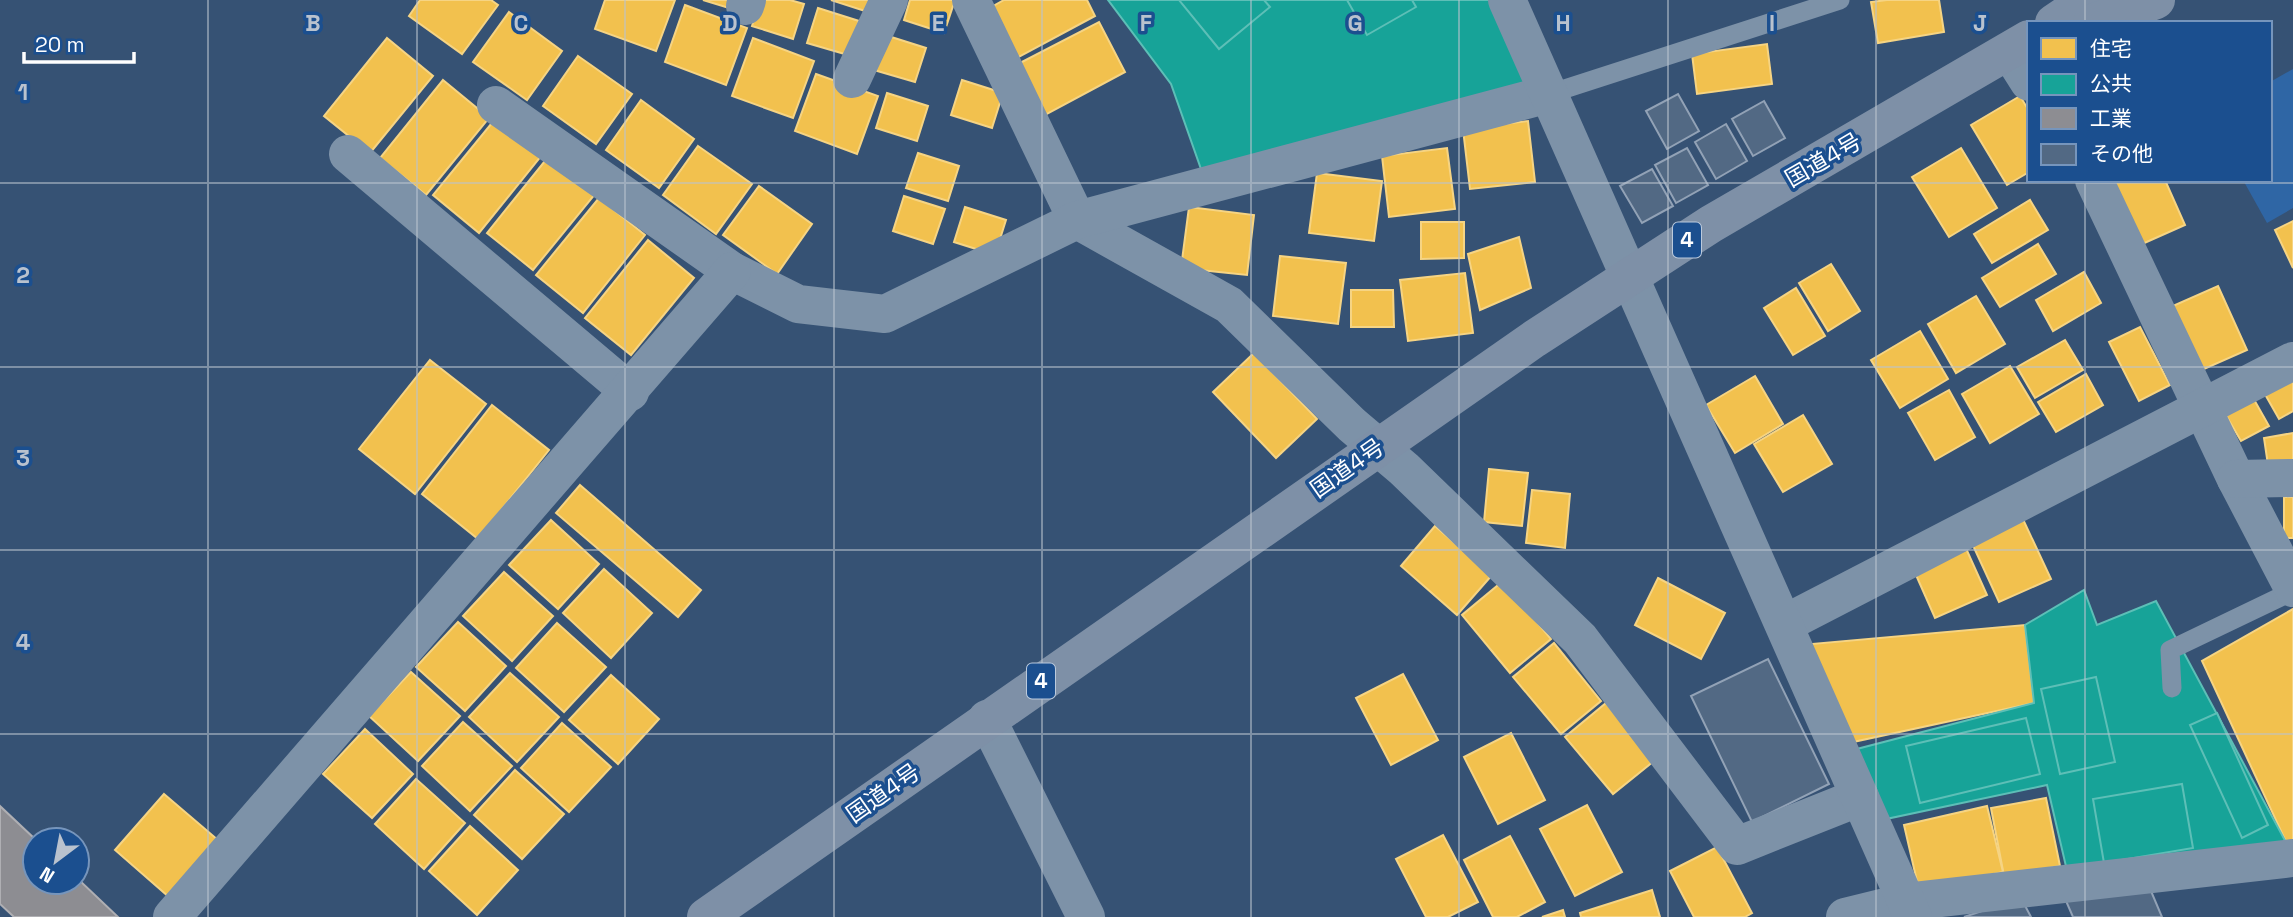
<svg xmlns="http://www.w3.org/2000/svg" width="2293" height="917" viewBox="0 0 2293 917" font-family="'Space Grotesk','Noto Sans JP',sans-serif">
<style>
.green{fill:#2f66a5}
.homes{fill:#f2c14e;stroke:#f6d483;stroke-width:2}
.public{fill:#17a398;stroke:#5dbfb7;stroke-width:2}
.industry{fill:#8d8d92;stroke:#afafb3;stroke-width:2}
.building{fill:#526984;stroke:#92a2b6;stroke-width:2}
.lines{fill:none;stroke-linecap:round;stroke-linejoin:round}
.service{stroke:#7d92a8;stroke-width:19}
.minor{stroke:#7d92a8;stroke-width:38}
.tertiary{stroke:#7d92a8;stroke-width:38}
.trunk{stroke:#7e90a7;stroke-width:38}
.grid{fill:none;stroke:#b9c2ce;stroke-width:2;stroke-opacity:0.55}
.labels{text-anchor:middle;stroke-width:7;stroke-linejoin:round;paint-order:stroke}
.shield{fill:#1b4f8f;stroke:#bbcadd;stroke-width:2}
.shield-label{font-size:21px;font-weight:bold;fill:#fff}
.street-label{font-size:23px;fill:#fff;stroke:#1b4f8f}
.grid-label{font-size:23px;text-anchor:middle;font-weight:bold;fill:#b9c2ce;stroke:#1b4f8f;stroke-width:7;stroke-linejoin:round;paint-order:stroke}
</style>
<rect width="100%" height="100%" fill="#365274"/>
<polygon class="green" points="2293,69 2293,208 2267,223 2243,180 2270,180 2270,82"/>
<g class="homes">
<polygon points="420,0 491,0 498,5 462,54 409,16"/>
<polygon points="605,0 675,0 656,51 595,29"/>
<polygon points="703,0 731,0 729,8"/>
<polygon points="760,0 790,0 804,4 793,39 752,26"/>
<polygon points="831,0 872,0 868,12"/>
<polygon points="910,0 955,0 944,33 904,20"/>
<polygon points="1004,0 1087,0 1095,16 1015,59 988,9"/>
<polygon points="1887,0 1939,0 1944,32 1878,43 1871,2"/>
<polygon points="685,5 747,28 726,85 665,62"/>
<polygon points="818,8 859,21 848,55 807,43"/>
<polygon points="509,12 562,51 527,100 473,62"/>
<polygon points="1099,22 1125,72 1045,115 1018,64"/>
<polygon points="885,35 926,48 915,82 874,70"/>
<polygon points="387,38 433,76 370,153 324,116"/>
<polygon points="753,38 814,61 793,118 732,96"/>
<polygon points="1767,44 1772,84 1697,94 1692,54"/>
<polygon points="578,56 632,94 596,144 543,106"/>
<polygon points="816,74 878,96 857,154 795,131"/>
<polygon points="443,80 489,118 426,195 380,158"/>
<polygon points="962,80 1003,93 992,128 951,115"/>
<polygon points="887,93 928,106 917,141 876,128"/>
<polygon points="2020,96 2029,111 2029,172 2007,185 1971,125"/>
<polygon points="641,100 694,139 659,188 606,150"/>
<polygon points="496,118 542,155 479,233 433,195"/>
<polygon points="1528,121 1535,182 1470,189 1463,129"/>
<polygon points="698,146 752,184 716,234 663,195"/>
<polygon points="1447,148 1455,209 1389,217 1382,156"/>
<polygon points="1961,148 1997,208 1949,237 1912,177"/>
<polygon points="918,153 959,166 948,201 906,188"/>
<polygon points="549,156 596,193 533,270 487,233"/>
<polygon points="1317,173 1382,181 1374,241 1309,233"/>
<polygon points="2114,180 2165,180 2185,225 2133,248"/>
<polygon points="759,186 812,224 777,274 723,235"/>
<polygon points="904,196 945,209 933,244 893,231"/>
<polygon points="599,198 645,235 583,313 536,275"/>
<polygon points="2030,200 2048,230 1992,263 1974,234"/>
<polygon points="965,207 1006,220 995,255 954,242"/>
<polygon points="1189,207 1254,215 1247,275 1181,268"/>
<polygon points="2293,221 2293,268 2275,230"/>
<polygon points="1421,222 1464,222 1464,258 1421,259"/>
<polygon points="1519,237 1531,288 1480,310 1468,254"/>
<polygon points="648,240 694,278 631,355 585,318"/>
<polygon points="2038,244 2056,274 2000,307 1982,278"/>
<polygon points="1280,256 1346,263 1338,324 1273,316"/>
<polygon points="1831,264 1860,311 1828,331 1799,283"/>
<polygon points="2084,272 2101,303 2053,331 2036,300"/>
<polygon points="1465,273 1473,333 1408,341 1400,280"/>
<polygon points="2218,286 2247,350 2195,373 2166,309"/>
<polygon points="1796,288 1825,336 1793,355 1764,308"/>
<polygon points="1351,290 1393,290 1394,327 1351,327"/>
<polygon points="1976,296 2005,344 1956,373 1928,324"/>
<polygon points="2140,327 2170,385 2139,401 2109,342"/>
<polygon points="1920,331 1948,379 1900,408 1871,360"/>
<polygon points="2065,340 2083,370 2035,398 2017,367"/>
<polygon points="1254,353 1317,419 1276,458 1213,392"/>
<polygon points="430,360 486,404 415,494 359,449"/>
<polygon points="2010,366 2039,414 1990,443 1962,394"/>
<polygon points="2086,374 2103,405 2056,432 2038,402"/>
<polygon points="1755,376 1783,424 1735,453 1706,405"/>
<polygon points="2293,378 2293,411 2279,419 2262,389"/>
<polygon points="1949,390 1975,437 1935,460 1908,413"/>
<polygon points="2252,396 2269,426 2241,441 2224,412"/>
<polygon points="492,405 549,450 478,539 422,494"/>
<polygon points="1803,415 1832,464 1783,492 1754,444"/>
<polygon points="2293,433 2293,469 2269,472 2264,438"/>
<polygon points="1489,469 1528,473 1522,526 1484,522"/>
<polygon points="580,485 701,590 678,617 556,513"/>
<polygon points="1532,490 1570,494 1565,548 1526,543"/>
<rect x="2284" y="497" width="9" height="41"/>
<polygon points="2021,515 2051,579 1999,602 1970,539"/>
<polygon points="551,520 599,564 558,609 509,565"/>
<polygon points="1435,526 1492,575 1457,615 1401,566"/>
<polygon points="1964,544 1987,595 1935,618 1912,566"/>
<polygon points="604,569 652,613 611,658 563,613"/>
<polygon points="504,572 553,616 512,661 463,616"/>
<polygon points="1658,578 1725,613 1701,659 1635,625"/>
<polygon points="1503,581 1551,639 1510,673 1462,615"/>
<polygon points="2293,609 2293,846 2288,846 2202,661"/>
<polygon points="458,622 506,666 465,711 416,667"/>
<polygon points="557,623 606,667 564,712 516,668"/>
<polygon points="2025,625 2034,703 1853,742 1811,644"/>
<polygon points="1554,643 1601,701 1561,734 1513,677"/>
<polygon points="411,672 460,716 418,761 369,716"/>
<polygon points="510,673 559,717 517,762 469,717"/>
<polygon points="1403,674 1438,740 1391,765 1356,698"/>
<polygon points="611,675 659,719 618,764 569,720"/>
<polygon points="1606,703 1654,761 1613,794 1565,737"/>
<polygon points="463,722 512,766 470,811 422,766"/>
<polygon points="562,723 611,767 569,812 521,768"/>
<polygon points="365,729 413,774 372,818 323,774"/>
<polygon points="1511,733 1545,800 1498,824 1464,757"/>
<polygon points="515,770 564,814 522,859 474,815"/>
<polygon points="416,779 465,823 424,869 375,824"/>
<polygon points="164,794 218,840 169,897 115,850"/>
<polygon points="2046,798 2060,866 2004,876 1991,808"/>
<polygon points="1587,805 1622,872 1575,896 1540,829"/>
<polygon points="1987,806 2003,872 1919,890 1904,825"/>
<polygon points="470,826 518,870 477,915 429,871"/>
<polygon points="1443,835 1478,902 1448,917 1426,917 1396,859"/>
<polygon points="1510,836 1545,902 1517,917 1493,917 1464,860"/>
<polygon points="1717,847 1752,913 1745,917 1694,917 1670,871"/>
<polygon points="1652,890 1660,917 1581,917 1580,913"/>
<polygon points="1563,910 1565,917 1542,917"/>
</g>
<g class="public">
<polygon points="1108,0 1506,0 1549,94 1207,186 1171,84"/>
<polygon points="1179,0 1264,0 1270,7 1219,49"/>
<polygon points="1347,0 1412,0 1416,7 1367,35"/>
<polygon points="2084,590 2097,625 2156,601 2288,846 2068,875 2047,785 1886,819 1853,750 2034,703 2025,625"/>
<polygon points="2096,677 2115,762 2060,774 2041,689"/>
<polygon points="2217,713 2268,825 2242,838 2190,725"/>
<polygon points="2026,718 2040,774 1920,803 1906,746"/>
<polygon points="2182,784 2193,848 2104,863 2093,799"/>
</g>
<polygon class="industry" points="0,806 36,840 35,882 77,882 77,878 118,917 14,917 0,904"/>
<g class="building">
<polygon points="1678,94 1699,131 1667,149 1646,111"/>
<polygon points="1764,101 1785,138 1753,156 1732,119"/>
<polygon points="1726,124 1747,161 1716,179 1695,142"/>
<polygon points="1687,148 1708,185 1676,203 1655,165"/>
<polygon points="1652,169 1673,206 1642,223 1620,186"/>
<polygon points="1768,659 1829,784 1752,822 1691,696"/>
<polygon points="2148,884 2162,917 2073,917 2063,894"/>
<polygon points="2021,898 2031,917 1964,917"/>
</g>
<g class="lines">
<g class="service">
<polyline points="1549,94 1840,0"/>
<polyline points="2172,688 2170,650 2293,591"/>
</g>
<g class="minor">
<polyline points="971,0 1077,220 1229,305 1352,425 1404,469 1580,639 1737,846 1860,797"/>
<polyline points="745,6 747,0"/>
<polyline points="2010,52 2029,82"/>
<polyline points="852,79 889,0"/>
<polyline points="496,105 732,271 798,304 885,314 1077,220 1549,94"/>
<polyline points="348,154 630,392"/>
<polyline points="2094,180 2236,479 2293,588"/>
<polyline points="2236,479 2293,478"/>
<polyline points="1784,624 2293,361"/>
<polyline points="987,719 1086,917"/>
<polyline points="172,917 732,271"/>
<polyline points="1845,917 1906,902 2293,858"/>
</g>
<polyline class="tertiary" points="1507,0 1913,917"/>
<g class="trunk">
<polyline points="2054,23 2088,0"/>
<polyline points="2092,23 2156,0"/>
<polyline points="706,917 1534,339 1711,224 2029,39"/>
</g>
</g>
<path class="grid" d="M208,0V917M417,0V917M625,0V917M834,0V917M1042,0V917M1251,0V917M1459,0V917M1668,0V917M1876,0V917M2085,0V23M2085,180V917M0,183H2293M0,367H2293M0,550H2293M0,734H2293"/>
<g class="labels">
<g class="shield">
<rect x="1673" y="222.5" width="28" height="35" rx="5"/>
<rect x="1027" y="663.5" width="28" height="35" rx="5"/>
</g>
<g class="shield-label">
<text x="1687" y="247">4</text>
<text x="1041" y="688">4</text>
</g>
<g class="street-label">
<text transform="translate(1823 160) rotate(-30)" y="8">国道4号</text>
<text transform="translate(1347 468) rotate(-35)" y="8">国道4号</text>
<text transform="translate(883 793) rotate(-35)" y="8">国道4号</text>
</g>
</g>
<g class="grid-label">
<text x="313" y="31">B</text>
<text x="521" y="31">C</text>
<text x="730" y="31">D</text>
<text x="938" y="31">E</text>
<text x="1146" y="31">F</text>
<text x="1355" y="31">G</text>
<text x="1563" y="31">H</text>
<text x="1772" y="31">I</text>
<text x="1980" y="31">J</text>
<text x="23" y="100">1</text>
<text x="23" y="283">2</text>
<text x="23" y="466">3</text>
<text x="23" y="650">4</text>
</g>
<rect x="2027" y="21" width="245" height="161" fill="#1b4f8f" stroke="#7695bc" stroke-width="2"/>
<rect x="2041" y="38" width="35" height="21" fill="#f2c14e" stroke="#7695bc" stroke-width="2"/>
<text x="2090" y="56" font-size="21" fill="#ffffff">住宅</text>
<rect x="2041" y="74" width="35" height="21" fill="#17a398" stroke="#7695bc" stroke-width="2"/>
<text x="2090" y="91" font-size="21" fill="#ffffff">公共</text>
<rect x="2041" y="108" width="35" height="21" fill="#8d8d92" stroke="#7695bc" stroke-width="2"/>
<text x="2090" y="126" font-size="21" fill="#ffffff">工業</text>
<rect x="2041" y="144" width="35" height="21" fill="#526984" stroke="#7695bc" stroke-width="2"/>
<text x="2090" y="161" font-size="21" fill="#ffffff">その他</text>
<g transform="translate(56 861) rotate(212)"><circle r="33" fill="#1b4f8f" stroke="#7695bc" stroke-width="2"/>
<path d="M0-5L12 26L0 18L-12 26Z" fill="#b9c2ce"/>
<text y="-10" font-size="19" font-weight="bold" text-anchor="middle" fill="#ffffff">N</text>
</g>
<path d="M24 52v10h110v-10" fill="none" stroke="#ffffff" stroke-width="3.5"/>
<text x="35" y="52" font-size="21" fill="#ffffff" stroke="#1b4f8f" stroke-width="5" paint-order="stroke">20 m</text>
</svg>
